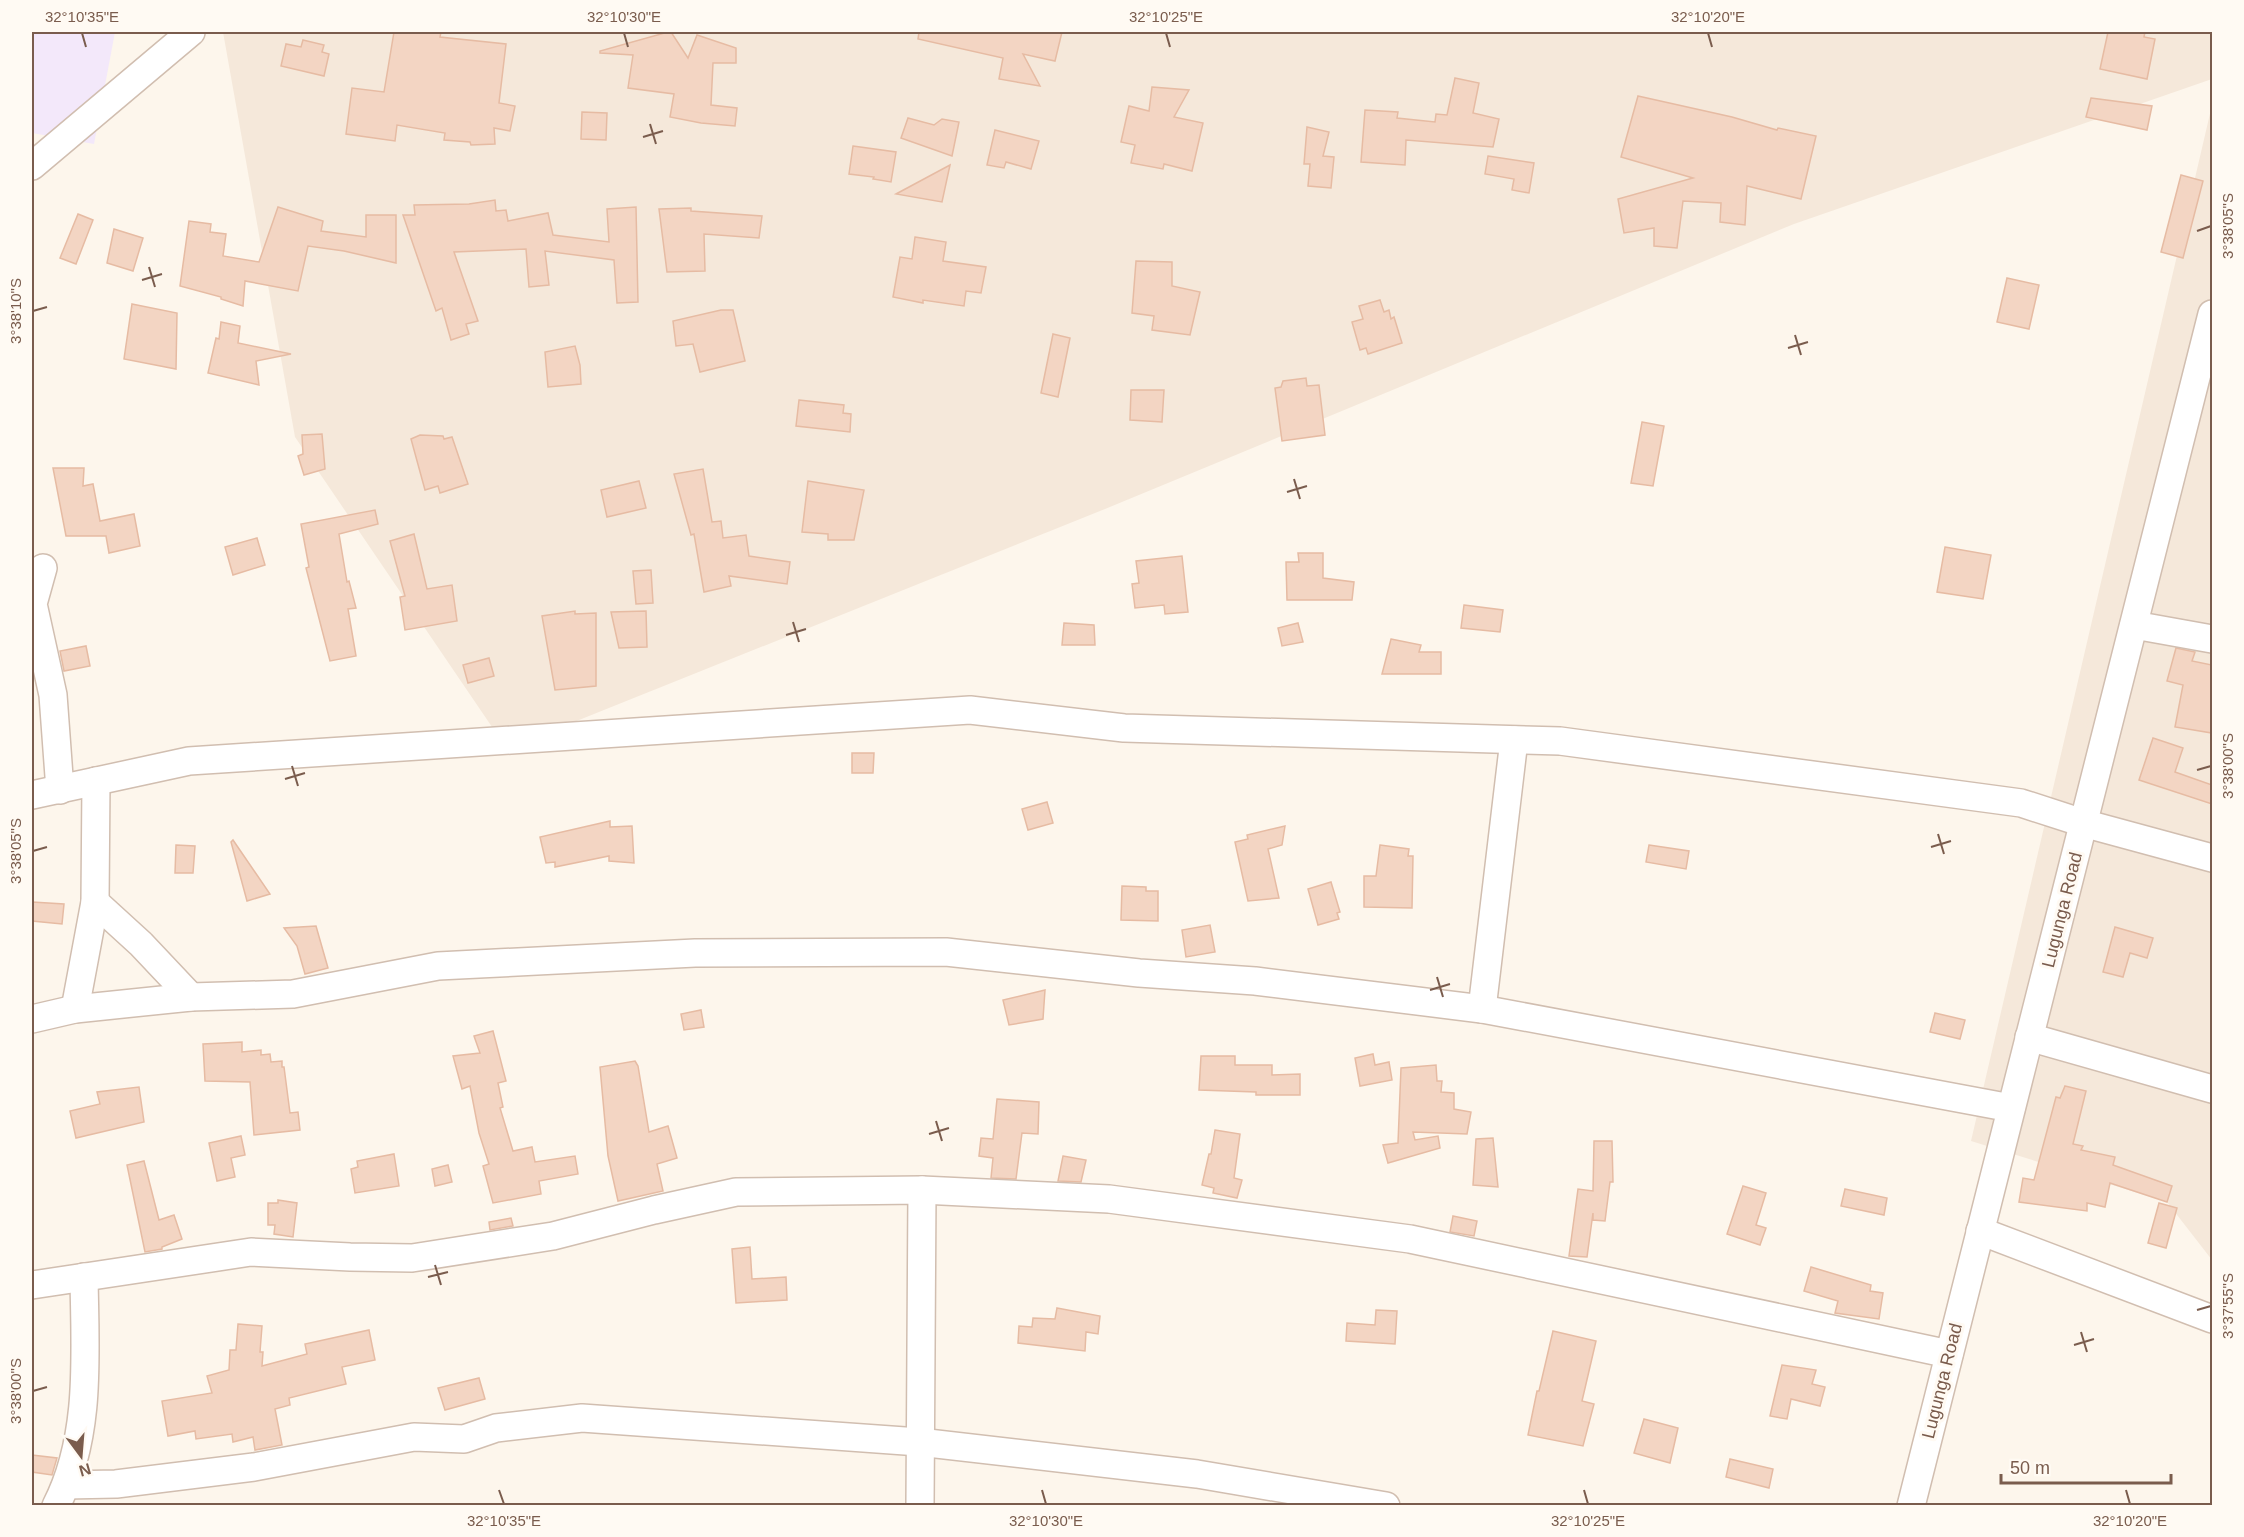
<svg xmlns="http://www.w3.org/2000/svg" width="2244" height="1537" viewBox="0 0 2244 1537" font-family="Arial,sans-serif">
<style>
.residential{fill:#f5e8da}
.education{fill:#f3e8fa}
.building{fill:#f3d5c3;stroke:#e6bba3;stroke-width:1.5}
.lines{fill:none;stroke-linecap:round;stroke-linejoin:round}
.minor-casing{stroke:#d1beb0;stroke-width:30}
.minor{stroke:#fff;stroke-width:27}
.ticks{fill:none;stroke:#7a5c4d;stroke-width:2}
.labels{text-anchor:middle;stroke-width:6;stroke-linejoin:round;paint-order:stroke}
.street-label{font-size:18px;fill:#7a5c4d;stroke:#fffaf3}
.neatline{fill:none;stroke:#7a5c4d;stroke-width:2}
.ticks-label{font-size:15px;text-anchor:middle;fill:#7a5c4d}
</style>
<rect width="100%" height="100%" fill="#fdf6ec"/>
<g class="residential">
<polygon points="223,32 2212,32 2212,79 1794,224 1105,509 507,749 295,437"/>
<polygon points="2212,105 2212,1260 2167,1202 1971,1141"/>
</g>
<polygon class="education" points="32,32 115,32 94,144 32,133"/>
<g class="building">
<polygon points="394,32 441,32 440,37 506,44 499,103 515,106 510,131 494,128 495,144 471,145 470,142 444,140 445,133 397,125 395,141 346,134 352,88 384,92"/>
<polygon points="668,32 671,32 688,58 697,35 736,48 736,63 713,63 711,105 737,108 735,126 701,123 670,117 674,94 628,88 633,55 600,53 600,51"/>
<polygon points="919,32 1062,32 1055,61 1023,54 1040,86 999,79 1003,58 918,39"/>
<polygon points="2108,32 2145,32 2144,37 2155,39 2147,79 2100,69"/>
<polygon points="303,40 324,45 322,52 329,54 324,76 281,66 286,44 301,47"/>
<polygon points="1455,78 1479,83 1473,113 1499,119 1493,147 1406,140 1405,165 1361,162 1365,110 1398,112 1397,118 1435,122 1436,114 1447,115"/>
<polygon points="1152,87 1189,90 1174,117 1203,123 1192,171 1164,164 1163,169 1131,163 1135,145 1121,142 1129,106 1149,111"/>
<polygon points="1638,96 1732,117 1777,130 1778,128 1816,136 1801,199 1747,186 1745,225 1720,222 1721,203 1683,201 1677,248 1654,246 1654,228 1624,233 1618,199 1693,178 1621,157"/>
<polygon points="2091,98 2152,106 2147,130 2086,117"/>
<polygon points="582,112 607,113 606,140 581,139"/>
<polygon points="908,118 934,125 942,119 959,122 952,156 901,138"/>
<polygon points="1307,127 1329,132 1323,156 1334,157 1331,188 1308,186 1310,164 1304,164"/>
<polygon points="995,130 1039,141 1031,169 1006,162 1004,168 987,165"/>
<polygon points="853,146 896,152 891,182 873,179 874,177 849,174"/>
<polygon points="1488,156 1534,163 1529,193 1512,190 1514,179 1485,174"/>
<polygon points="950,165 942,202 896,194"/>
<polygon points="2181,175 2203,181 2183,258 2161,252"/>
<polygon points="495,200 496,211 506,210 508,221 548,213 553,235 609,242 607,209 636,207 638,302 617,303 614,260 545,251 549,285 529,287 526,249 454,252 478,321 466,324 469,334 451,340 442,308 436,311 403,215 415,215 414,205 469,204"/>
<polygon points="278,207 323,221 321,231 366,237 366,215 396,215 396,263 344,251 308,246 298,291 245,281 243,306 221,299 221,297 180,286 189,221 211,224 210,232 226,234 223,256 259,262"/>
<polygon points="691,208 691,211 762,216 759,238 704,234 705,271 667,272 659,209"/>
<polygon points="78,214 93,220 76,264 60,258"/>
<polygon points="114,229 143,238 133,271 107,263"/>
<polygon points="915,237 946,242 943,261 986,267 981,293 966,291 964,306 923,300 923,303 893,297 900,257 912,259"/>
<polygon points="1136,261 1172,262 1172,286 1200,292 1190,335 1152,330 1154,316 1132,313"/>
<polygon points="2007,278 2039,285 2029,329 1997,322"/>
<polygon points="1380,300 1384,312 1389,310 1391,319 1394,317 1402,343 1368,354 1366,348 1360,350 1352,322 1363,319 1359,306"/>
<polygon points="132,304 177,313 176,369 124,359"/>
<polygon points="721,310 733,310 745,361 700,372 693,344 676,346 673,321"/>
<polygon points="221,322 240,326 238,343 291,354 256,361 259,385 208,373 216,338 219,339"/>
<polygon points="1053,334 1070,338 1058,397 1041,393"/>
<polygon points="575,346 580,365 581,384 548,387 545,352"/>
<polygon points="1306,378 1307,386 1319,385 1325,435 1282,441 1275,388 1281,387 1283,381"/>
<polygon points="1131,390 1164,390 1162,422 1130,420"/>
<polygon points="799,400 844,405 843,413 851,414 850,432 796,426"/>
<polygon points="1642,422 1664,426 1653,486 1631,483"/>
<polygon points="322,434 325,469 304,475 298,456 303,454 302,435"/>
<polygon points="420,435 443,436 444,439 452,437 468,484 440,493 438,486 425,490 411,439"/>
<polygon points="53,468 84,468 83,486 93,484 100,521 134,514 140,546 109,553 106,536 66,536"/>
<polygon points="703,469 712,522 721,521 723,538 746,535 749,556 790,562 787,584 729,576 731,586 704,592 694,534 691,535 674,474"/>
<polygon points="639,481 646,508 607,517 601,490"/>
<polygon points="808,481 864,490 854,540 828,540 828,534 802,532"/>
<polygon points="375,510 378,524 339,534 347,582 349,581 356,608 348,609 356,656 330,661 306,568 309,567 301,524"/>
<polygon points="414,534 427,589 452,585 457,621 405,630 400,597 405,596 390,541"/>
<polygon points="257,538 265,565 233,575 225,547"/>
<polygon points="1945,547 1991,555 1983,599 1937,592"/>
<polygon points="1298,553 1323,553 1323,578 1354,582 1352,600 1287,600 1286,562 1299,562"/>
<polygon points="1182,556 1188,612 1165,614 1164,605 1135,608 1132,584 1139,583 1136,561"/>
<polygon points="651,570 653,603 636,604 633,571"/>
<polygon points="1464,605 1503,610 1500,632 1461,628"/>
<polygon points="575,611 575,614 596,613 596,686 555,690 542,616"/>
<polygon points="646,611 647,647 619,648 611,612"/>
<polygon points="1064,623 1094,625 1095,645 1062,645"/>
<polygon points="1298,623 1303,642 1282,646 1278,628"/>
<polygon points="1391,639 1421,645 1419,652 1441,652 1441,674 1382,674"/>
<polygon points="86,646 90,666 64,671 60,651"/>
<polygon points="2176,648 2195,652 2192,661 2212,665 2212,733 2175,727 2183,685 2167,681"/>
<polygon points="489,658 494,676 468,683 463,665"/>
<polygon points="2153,738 2183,748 2175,772 2212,785 2212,804 2139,780"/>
<polygon points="852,753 874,753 873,773 852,773"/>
<polygon points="1047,802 1053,823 1028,830 1022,809"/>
<polygon points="610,821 610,827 632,826 634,863 609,861 609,856 555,867 555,862 546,863 540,837"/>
<polygon points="1285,826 1282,845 1268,849 1279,898 1248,901 1235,842 1248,839 1247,835"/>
<polygon points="233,840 270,894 247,901 231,842"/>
<polygon points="176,845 195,846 193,873 175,873"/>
<polygon points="1380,845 1409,849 1408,856 1413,856 1412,908 1364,907 1364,876 1376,876"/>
<polygon points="1649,845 1689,851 1686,869 1646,862"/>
<polygon points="1331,882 1340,912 1337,913 1339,919 1318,925 1308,889"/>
<polygon points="1122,886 1146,887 1146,891 1158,891 1158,921 1121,920"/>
<polygon points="32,902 64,904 62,924 32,921"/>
<polygon points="1210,925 1215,952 1186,957 1182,930"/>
<polygon points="316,926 328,968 305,974 297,946 284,928"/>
<polygon points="2115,927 2153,938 2147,958 2130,953 2123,977 2103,972"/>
<polygon points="1045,990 1043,1019 1009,1025 1003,1000"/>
<polygon points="701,1010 704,1027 684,1030 681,1014"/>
<polygon points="1935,1013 1965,1020 1960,1039 1930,1032"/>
<polygon points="493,1031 506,1081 498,1083 503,1107 500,1108 513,1151 532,1147 535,1162 575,1156 578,1174 539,1181 541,1194 493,1203 483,1166 489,1164 479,1133 470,1086 462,1089 453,1056 480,1053 474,1036"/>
<polygon points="242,1042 242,1052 261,1050 261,1055 270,1054 271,1062 282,1061 282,1067 284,1067 290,1113 298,1112 300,1130 254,1135 250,1082 205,1081 203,1044"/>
<polygon points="1373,1054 1375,1065 1389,1062 1392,1080 1360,1086 1355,1058"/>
<polygon points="1201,1056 1235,1056 1235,1065 1272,1065 1272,1075 1300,1074 1300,1095 1256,1095 1256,1092 1199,1090"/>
<polygon points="635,1061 638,1066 649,1132 668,1126 677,1158 657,1164 663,1191 618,1201 608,1156 600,1067"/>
<polygon points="1436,1065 1437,1081 1442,1081 1441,1092 1454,1093 1454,1109 1471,1112 1467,1134 1413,1132 1415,1140 1438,1136 1440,1148 1388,1163 1383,1145 1398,1143 1401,1068"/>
<polygon points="2065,1086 2086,1091 2073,1144 2083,1146 2081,1150 2115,1157 2113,1165 2172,1186 2167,1202 2110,1183 2105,1207 2087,1203 2087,1211 2019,1202 2023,1178 2034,1180 2056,1097 2060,1098"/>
<polygon points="139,1087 144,1122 76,1138 70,1111 100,1104 97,1092"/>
<polygon points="997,1099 1039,1102 1038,1134 1022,1133 1016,1179 991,1178 993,1158 979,1156 981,1138 993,1139"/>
<polygon points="1215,1130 1240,1134 1234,1178 1242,1180 1237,1198 1213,1193 1214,1188 1202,1185 1209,1154 1211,1154"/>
<polygon points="241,1136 245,1155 231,1158 235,1177 217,1181 209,1143"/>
<polygon points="1493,1138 1498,1187 1473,1185 1476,1139"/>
<polygon points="1594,1141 1612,1141 1613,1182 1610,1182 1605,1221 1593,1220 1593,1213 1587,1257 1569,1256 1578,1189 1593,1191"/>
<polygon points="394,1154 399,1186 355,1193 351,1169 358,1167 357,1161"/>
<polygon points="1063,1156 1086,1160 1081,1182 1058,1181"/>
<polygon points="144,1161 159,1220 174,1215 182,1239 162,1247 162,1249 145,1252 127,1165"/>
<polygon points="448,1165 452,1182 435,1186 432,1169"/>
<polygon points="1743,1186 1766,1193 1756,1225 1766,1228 1760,1245 1727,1234"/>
<polygon points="1845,1189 1887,1198 1884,1215 1841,1206"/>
<polygon points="278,1200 297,1203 293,1237 274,1234 275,1225 268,1225 268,1203 278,1203"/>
<polygon points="2159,1203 2177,1208 2166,1248 2148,1243"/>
<polygon points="1453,1216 1477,1221 1474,1236 1450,1232"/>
<polygon points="511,1218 513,1226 490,1230 489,1222"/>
<polygon points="750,1247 752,1279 786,1277 787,1300 736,1303 732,1249"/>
<polygon points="1811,1267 1871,1285 1870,1291 1883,1293 1879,1319 1835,1313 1838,1301 1804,1291"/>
<polygon points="1057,1308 1100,1316 1098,1334 1086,1332 1085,1351 1018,1343 1019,1326 1032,1327 1033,1318 1055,1319"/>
<polygon points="1376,1310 1397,1311 1395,1344 1346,1341 1347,1323 1375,1325"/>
<polygon points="238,1324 262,1326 260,1352 263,1352 262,1366 307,1354 305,1344 369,1330 375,1360 342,1367 346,1384 289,1398 290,1405 275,1409 282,1445 255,1450 253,1437 233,1442 232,1434 196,1439 195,1431 168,1436 162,1401 212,1393 207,1376 229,1370 230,1350 236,1350"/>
<polygon points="1553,1331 1596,1341 1582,1401 1594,1404 1583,1446 1528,1435 1537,1391 1539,1391"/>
<polygon points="1782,1365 1816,1370 1812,1384 1825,1387 1820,1406 1791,1399 1787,1419 1770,1416"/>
<polygon points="479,1378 485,1399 445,1410 438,1388"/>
<polygon points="1644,1419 1678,1428 1670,1463 1634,1453"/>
<polygon points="32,1455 57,1458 52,1475 32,1472"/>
<polygon points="1730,1459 1773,1469 1769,1488 1726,1477"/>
</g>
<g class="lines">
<defs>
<g id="minor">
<polyline points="32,166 191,32"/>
<polyline points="43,568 33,604 53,695 60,790"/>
<polyline points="2134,625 2212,639"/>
<polyline points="32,795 189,761 970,710 1124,728 1560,741 2021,803 2083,823 2212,858"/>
<polyline points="95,902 141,944 191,997"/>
<polyline points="75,1009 95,902 96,781"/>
<polyline points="1482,1009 1514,740"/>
<polyline points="32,1019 75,1009 191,997 293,994 438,966 695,953 946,952 1139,973 1255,981 1482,1009 2011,1108"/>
<polyline points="2029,1037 2212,1089"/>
<polyline points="1980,1231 2212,1319"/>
<polyline points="32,1285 251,1252 350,1257 412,1258 553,1236 654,1210 736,1192 922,1190 1109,1199 1410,1239 1949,1354"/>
<polyline points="66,1485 116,1484 254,1467 414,1437 464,1439 496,1428 582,1418 919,1442 1197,1474 1386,1506"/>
<path d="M56,1506C92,1436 85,1353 84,1277"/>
<polyline points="920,1506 922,1190"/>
<polyline points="1911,1506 2212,314"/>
</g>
</defs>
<use href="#minor" class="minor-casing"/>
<use href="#minor" class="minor"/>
</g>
<path class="ticks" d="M82,33L86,47M624,33L628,47M1166,33L1170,47M1708,33L1712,47M650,124L656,144M643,137L663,131M2197,231L2211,226M149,267L155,287M142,280L162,274M33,311L47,307M1795,335L1801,355M1788,348L1808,342M1294,479L1300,499M1287,492L1307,486M793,622L799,642M786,635L806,629M292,766L298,786M2197,770L2211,766M285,779L305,773M1938,834L1944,854M1931,847L1951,841M33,851L47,847M1437,977L1443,997M1430,990L1450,984M936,1121L942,1141M929,1134L949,1128M435,1265L441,1285M428,1277L448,1272M2197,1310L2211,1306M2081,1332L2087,1352M2074,1345L2094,1339M33,1391L47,1387M499,1490L504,1504M1042,1490L1046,1504M1584,1490L1588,1504M2126,1490L2130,1504"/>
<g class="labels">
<g class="street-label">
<text transform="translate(2062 910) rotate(-76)" y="6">Lugunga Road</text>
<text transform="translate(1942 1381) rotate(-76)" y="6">Lugunga Road</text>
</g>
</g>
<rect width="2244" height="1537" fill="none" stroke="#fffaf3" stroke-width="66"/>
<g transform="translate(81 1456) rotate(164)" stroke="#fffaf3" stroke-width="4.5" paint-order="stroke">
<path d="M0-4.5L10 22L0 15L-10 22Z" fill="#7a5c4d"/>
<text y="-9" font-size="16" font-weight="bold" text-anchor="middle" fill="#7a5c4d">N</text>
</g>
<path d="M2001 1474v9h170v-9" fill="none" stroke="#7a5c4d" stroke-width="3"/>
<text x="2010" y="1474" font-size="18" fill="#7a5c4d" stroke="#fffaf3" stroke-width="4.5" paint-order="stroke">50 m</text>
<rect x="33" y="33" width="2178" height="1471" class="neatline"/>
<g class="ticks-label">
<text x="82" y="22">32°10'35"E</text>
<text x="624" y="22">32°10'30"E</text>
<text x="1166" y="22">32°10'25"E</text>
<text x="1708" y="22">32°10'20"E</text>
<text transform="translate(2228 226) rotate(-90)" y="5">3°38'05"S</text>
<text transform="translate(16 311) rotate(-90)" y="5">3°38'10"S</text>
<text transform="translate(2228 766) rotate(-90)" y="5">3°38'00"S</text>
<text transform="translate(16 851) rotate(-90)" y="5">3°38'05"S</text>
<text transform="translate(2228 1306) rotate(-90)" y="5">3°37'55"S</text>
<text transform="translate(16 1391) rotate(-90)" y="5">3°38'00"S</text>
<text x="504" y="1526">32°10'35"E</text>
<text x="1046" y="1526">32°10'30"E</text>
<text x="1588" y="1526">32°10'25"E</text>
<text x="2130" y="1526">32°10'20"E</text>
</g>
</svg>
